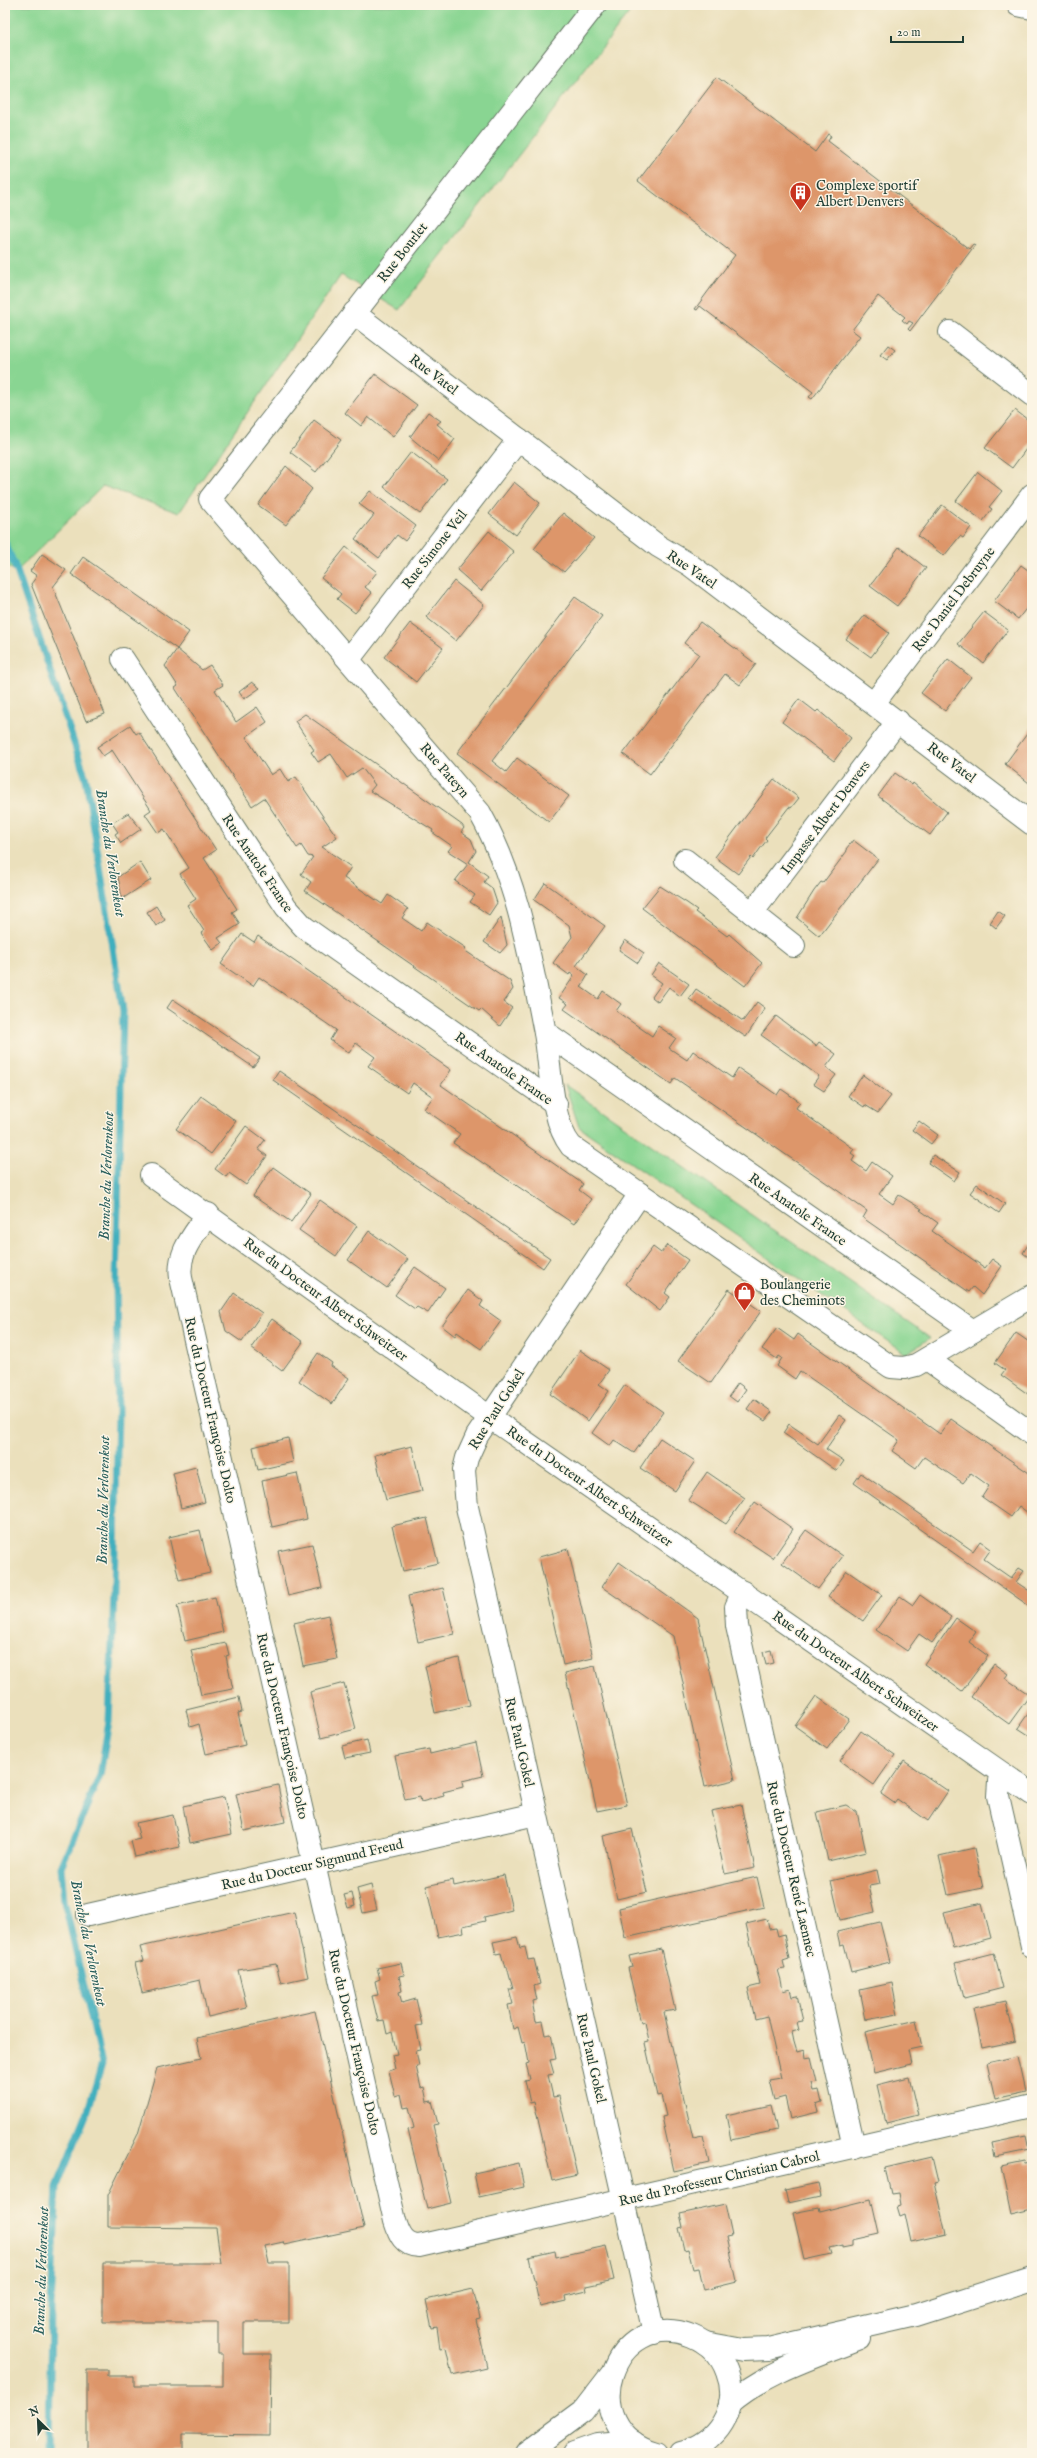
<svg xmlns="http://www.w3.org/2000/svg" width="1037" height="2458" viewBox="0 0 1037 2458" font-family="'IM FELL English',serif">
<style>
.green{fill:#89d592;stroke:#548963}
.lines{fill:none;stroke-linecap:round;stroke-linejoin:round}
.stream{stroke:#41afbe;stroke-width:7}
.building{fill:#dd966a}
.minor-casing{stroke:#667664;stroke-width:24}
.minor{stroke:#fff;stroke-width:22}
.labels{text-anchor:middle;stroke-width:3;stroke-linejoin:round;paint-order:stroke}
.poi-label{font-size:14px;fill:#1f3d34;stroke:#fcf5e5;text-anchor:start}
.street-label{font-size:14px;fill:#1f3d34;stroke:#fcf5e5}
.water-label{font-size:15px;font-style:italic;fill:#295f5d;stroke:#fcf5e5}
</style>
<rect width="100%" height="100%" fill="#fcf5e5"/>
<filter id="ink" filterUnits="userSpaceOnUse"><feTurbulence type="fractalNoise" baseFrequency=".025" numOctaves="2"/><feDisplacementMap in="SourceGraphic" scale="8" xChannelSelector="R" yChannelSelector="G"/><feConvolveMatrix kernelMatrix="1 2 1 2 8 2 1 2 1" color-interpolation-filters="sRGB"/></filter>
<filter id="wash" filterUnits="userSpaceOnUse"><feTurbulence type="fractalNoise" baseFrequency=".012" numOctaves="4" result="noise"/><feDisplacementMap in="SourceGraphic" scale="16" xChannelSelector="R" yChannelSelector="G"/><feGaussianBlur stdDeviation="0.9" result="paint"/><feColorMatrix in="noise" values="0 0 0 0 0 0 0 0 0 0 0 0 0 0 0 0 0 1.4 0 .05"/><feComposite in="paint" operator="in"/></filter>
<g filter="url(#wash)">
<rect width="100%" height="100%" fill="#ebe0bc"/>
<g class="green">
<polygon points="5,5 635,5 399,310 341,275 179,513 103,486 17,571 5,566"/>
<polygon points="565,1085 930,1338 906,1354 579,1127"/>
</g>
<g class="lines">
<polyline class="stream" points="5,543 17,571 86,779 123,1011 116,1282 118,1412 114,1592 109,1722 100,1775 61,1867 64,1900 102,2064 88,2110 57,2187 51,2308 49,2453"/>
</g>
<g id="blocks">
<g class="building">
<polygon points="717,77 815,152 828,134 831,136 828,141 969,249 973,244 975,245 910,331 908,329 913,323 909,321 907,324 902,320 905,317 878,296 852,330 860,336 812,399 809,397 813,392 700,306 697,310 695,309 735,255 638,181"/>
<polygon points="888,345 895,350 887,360 880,355"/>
<polygon points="375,374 417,405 393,437 368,417 361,426 345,413"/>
<polygon points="1015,410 1032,423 1032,441 1012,468 985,448"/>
<polygon points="428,412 441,421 437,424 455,439 439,461 410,437"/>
<polygon points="314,420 341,440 316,472 290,452"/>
<polygon points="411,452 447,479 420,514 384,487"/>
<polygon points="286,466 312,489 286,525 258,505"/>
<polygon points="978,472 1002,491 989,507 992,509 983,521 956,501"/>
<polygon points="514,482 540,503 516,535 489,514"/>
<polygon points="370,491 416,526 405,541 397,535 379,558 355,539 374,515 359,504"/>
<polygon points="942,505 971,527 963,538 960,536 944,556 918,536"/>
<polygon points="563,513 594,538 564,572 534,549"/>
<polygon points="489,531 514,552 481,591 457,570"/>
<polygon points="346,547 377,572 365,587 372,593 355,613 337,599 341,594 321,578"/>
<polygon points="899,547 926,568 897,606 870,586"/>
<polygon points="42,554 66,570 53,587 105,714 86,721 31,584 37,576 30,571"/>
<polygon points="83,557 189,632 177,649 202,670 210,665 223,685 215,690 236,722 257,707 267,722 246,737 271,775 280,769 288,782 296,777 337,837 322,847 351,867 344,878 382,904 388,895 408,909 402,918 421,931 427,922 466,948 464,950 510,981 513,989 504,1002 512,1008 500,1026 481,1009 479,1011 305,891 311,882 301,874 313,857 308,856 301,845 297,848 264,798 252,806 175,688 178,686 165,666 177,649 71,574"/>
<polygon points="1021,565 1032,573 1032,601 1018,619 994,601"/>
<polygon points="454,581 484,605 456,641 426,617"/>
<polygon points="575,597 602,616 492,761 506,772 517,758 569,796 549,822 457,753"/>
<polygon points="984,612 1008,630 983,663 958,644"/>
<polygon points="865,615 889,633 871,657 846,639"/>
<polygon points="700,622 756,664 740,685 725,674 650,774 623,754 699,654 684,643"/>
<polygon points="410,623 443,648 416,682 384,657"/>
<polygon points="948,659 971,677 945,711 921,693"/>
<polygon points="252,682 260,688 244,699 239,692"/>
<polygon points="799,699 816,712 818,710 851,738 834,761 782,722"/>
<polygon points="305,714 462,825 464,828 461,832 471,839 476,851 469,862 488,876 484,882 492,888 497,903 489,915 470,902 475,895 455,881 468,864 448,851 452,846 432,832 433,830 370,791 375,785 362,768 347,778 331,754 318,762 311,752 314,750 295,721"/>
<polygon points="130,725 136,734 139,732 216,850 204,858 237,909 232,912 240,924 218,938 222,943 213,950 201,933 204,931 187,905 196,899 180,874 189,868 164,829 158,833 145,814 151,810 112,750 103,756 97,747"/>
<polygon points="1032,727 1032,779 1029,783 1005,764"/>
<polygon points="895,773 912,785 913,783 947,812 930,835 878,796"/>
<polygon points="774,779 799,798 791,808 789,807 765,838 767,840 760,849 753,859 751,857 738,874 715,857"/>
<polygon points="128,813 141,829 121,843 115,834 118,832 112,823"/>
<polygon points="853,840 878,859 819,936 797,918 814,891 821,882 823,883 847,851 846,849"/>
<polygon points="140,862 151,880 122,899 118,877"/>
<polygon points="545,883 605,926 576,966 588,975 581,987 598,999 603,991 621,1004 616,1011 652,1036 658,1026 676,1038 669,1048 687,1060 693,1051 732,1078 738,1068 777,1095 781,1089 800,1102 796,1108 854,1149 851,1153 855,1156 852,1161 866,1171 872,1162 892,1176 879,1194 893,1204 899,1195 922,1209 920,1210 938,1223 932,1231 985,1268 992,1259 1002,1266 982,1295 973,1287 969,1292 863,1218 867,1211 694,1091 675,1078 671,1084 564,1009 568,1004 559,998 574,976 570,973 569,975 553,963 572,937 569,925 534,900"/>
<polygon points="660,886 687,903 697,910 695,912 727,936 729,934 762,963 745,986 642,908"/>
<polygon points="156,906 165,920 156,926 147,912"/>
<polygon points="998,911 1005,916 996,928 990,923"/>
<polygon points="501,917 507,945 500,953 484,942"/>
<polygon points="242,934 254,942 258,936 451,1070 441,1085 583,1184 579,1190 591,1199 574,1224 453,1143 460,1134 424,1109 433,1097 413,1083 407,1093 368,1066 375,1057 356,1043 349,1053 330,1040 336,1030 259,977 253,986 221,964"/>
<polygon points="625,940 644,953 638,963 619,950"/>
<polygon points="659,963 689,984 680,996 669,987 658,1002 652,997 662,983 651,975"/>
<polygon points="696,989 743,1021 757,1002 765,1008 746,1037 689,999"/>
<polygon points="173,999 260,1058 253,1067 167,1008"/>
<polygon points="776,1016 816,1046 819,1042 836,1054 826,1067 836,1075 824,1091 813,1084 819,1076 761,1035"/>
<polygon points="279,1071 550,1258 543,1268 273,1080"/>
<polygon points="863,1075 891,1096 878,1113 865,1105 864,1107 848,1096"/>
<polygon points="201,1096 236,1121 211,1154 176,1129"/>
<polygon points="919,1121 938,1135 931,1144 912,1130"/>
<polygon points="246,1126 265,1140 258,1149 267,1156 246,1185 229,1173 226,1177 215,1169"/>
<polygon points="933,1155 960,1172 954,1181 928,1163"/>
<polygon points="273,1167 311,1194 291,1222 253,1196"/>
<polygon points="977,1184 1005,1204 999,1213 970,1193"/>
<polygon points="320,1200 357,1226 336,1256 299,1230"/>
<polygon points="369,1231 408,1259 387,1288 348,1260"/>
<polygon points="1029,1243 1032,1245 1032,1260 1023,1253"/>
<polygon points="667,1245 688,1260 665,1293 670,1297 660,1311 626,1284 653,1247 661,1253"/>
<polygon points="415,1267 445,1288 428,1313 417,1307 415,1309 395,1295"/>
<polygon points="729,1289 761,1311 711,1383 678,1361"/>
<polygon points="468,1290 483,1301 480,1306 501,1321 481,1349 457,1332 455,1336 442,1326"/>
<polygon points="234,1293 262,1313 242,1342 226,1331 221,1312"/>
<polygon points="272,1319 303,1342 282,1371 251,1348"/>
<polygon points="777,1328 794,1340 798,1334 940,1434 951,1419 1032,1475 1032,1516 1019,1506 1011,1517 982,1497 989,1486 971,1473 963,1483 924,1457 916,1468 892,1451 899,1440 800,1371 795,1379 777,1366 782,1358 779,1356 777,1359 762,1349"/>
<polygon points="1016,1333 1032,1344 1032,1397 1001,1375 1005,1370 995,1363"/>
<polygon points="580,1350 609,1370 599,1384 609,1391 588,1421 550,1394"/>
<polygon points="318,1353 332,1363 331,1366 349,1378 332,1404 299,1381"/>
<polygon points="738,1383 746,1389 737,1402 729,1396"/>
<polygon points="625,1385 663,1412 634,1453 614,1440 610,1446 592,1433"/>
<polygon points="754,1399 772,1412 765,1421 747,1409"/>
<polygon points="839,1415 846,1420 826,1449 844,1461 837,1471 783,1433 789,1424 818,1444"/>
<polygon points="288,1438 293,1462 258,1470 253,1447"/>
<polygon points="660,1438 695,1461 675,1491 640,1468"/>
<polygon points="412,1446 422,1491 386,1500 375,1455"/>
<polygon points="196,1467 205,1502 181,1508 173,1473"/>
<polygon points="707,1472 745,1498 726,1524 688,1500"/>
<polygon points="297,1473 307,1519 272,1527 262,1481"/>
<polygon points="861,1473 973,1551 980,1541 991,1549 984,1559 1011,1578 1019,1568 1024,1571 1016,1582 1031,1592 1032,1608 854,1483"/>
<polygon points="755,1502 793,1529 773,1558 734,1532"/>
<polygon points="427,1518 438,1563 403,1571 392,1526"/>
<polygon points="200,1530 210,1573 179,1580 169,1537"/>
<polygon points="806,1530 843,1556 818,1589 782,1563"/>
<polygon points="312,1544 322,1588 288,1596 278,1551"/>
<polygon points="568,1549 593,1658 563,1665 539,1557"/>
<polygon points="619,1562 698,1618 735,1780 705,1787 673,1636 602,1587"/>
<polygon points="847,1571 882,1595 863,1621 828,1597"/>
<polygon points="443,1588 454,1634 418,1642 408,1596"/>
<polygon points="920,1595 951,1617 932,1643 919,1634 907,1651 876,1630 900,1596 913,1605"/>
<polygon points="215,1597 223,1632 185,1641 177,1606"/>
<polygon points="328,1615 337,1659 303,1666 294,1623"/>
<polygon points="956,1618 976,1632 969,1642 988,1656 962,1691 924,1664"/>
<polygon points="226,1643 229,1655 226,1656 228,1666 233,1689 201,1695 191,1650"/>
<polygon points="771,1650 774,1663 766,1665 763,1652"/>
<polygon points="459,1658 470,1705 435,1713 425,1666"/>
<polygon points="994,1664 1008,1674 1005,1678 1030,1695 1009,1724 971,1697"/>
<polygon points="595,1666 627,1805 597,1811 565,1673"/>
<polygon points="344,1683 356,1729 321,1738 310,1692"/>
<polygon points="816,1696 849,1719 827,1749 795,1726"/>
<polygon points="239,1697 242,1712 238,1713 245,1745 206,1754 199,1724 190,1727 186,1710"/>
<polygon points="1032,1708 1032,1737 1018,1728"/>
<polygon points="861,1731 895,1755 874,1785 840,1761"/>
<polygon points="367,1740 370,1753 345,1758 342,1746"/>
<polygon points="476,1743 483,1776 462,1781 463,1787 443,1792 444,1796 421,1802 420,1797 405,1800 395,1756 429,1749 430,1754"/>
<polygon points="904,1761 948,1791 928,1821 897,1799 894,1803 881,1794"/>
<polygon points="278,1785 285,1822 244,1831 236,1794"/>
<polygon points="224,1797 232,1834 190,1843 183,1806"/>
<polygon points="741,1805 755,1868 725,1874 711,1811"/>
<polygon points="846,1805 857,1812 866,1852 828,1861 817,1812"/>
<polygon points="173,1815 180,1847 135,1857 131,1841 140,1839 136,1823"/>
<polygon points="632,1829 647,1892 617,1899 603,1836"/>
<polygon points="974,1848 983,1888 948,1895 939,1856"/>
<polygon points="877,1870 880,1884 869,1886 875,1912 840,1920 831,1881"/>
<polygon points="504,1875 512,1910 484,1917 485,1921 463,1926 464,1932 438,1937 426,1886 453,1880 454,1886"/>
<polygon points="757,1877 764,1907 625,1938 619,1908"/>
<polygon points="371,1885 377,1910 363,1913 357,1889"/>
<polygon points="352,1893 355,1906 348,1908 344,1895"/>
<polygon points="982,1903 991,1938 953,1948 944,1912"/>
<polygon points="294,1912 308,1977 281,1983 276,1964 238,1970 247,2008 208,2017 200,1980 142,1993 135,1963 144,1961 140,1947"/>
<polygon points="767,1919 769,1929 776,1928 778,1936 784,1934 789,1959 783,1961 785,1969 778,1970 781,1980 783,1991 790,1989 792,1997 797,1996 803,2021 797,2022 799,2030 792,2032 794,2042 797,2052 804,2050 805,2058 811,2057 817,2082 811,2083 813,2091 819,2090 822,2103 816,2105 818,2112 790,2119 785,2097 774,2100 769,2080 781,2078 767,2016 755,2019 748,1988 760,1985 746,1924"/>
<polygon points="880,1922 890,1962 851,1972 844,1944 840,1945 837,1932"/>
<polygon points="517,1937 520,1948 525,1947 528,1960 534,1959 540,1984 534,1986 537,2000 532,2001 536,2022 542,2021 545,2035 551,2034 556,2059 550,2060 554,2074 548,2075 553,2097 559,2096 577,2175 552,2181 534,2102 530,2103 525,2080 530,2079 526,2064 529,2063 525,2042 522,2043 518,2027 513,2029 508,2005 513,2004 509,1989 513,1989 507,1967 505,1968 501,1953 496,1954 493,1942"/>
<polygon points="661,1949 675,2010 664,2012 693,2138 703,2136 709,2163 674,2171 662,2117 666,2116 661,2095 657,2096 645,2043 649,2042 645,2022 641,2023 628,1968 632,1967 629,1956"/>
<polygon points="994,1953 1003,1988 964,1998 955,1963"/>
<polygon points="401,1963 404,1975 399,1976 402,1991 399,1992 402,2003 416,1999 422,2025 416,2026 421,2050 416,2051 419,2066 416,2066 421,2088 424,2087 427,2102 432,2101 438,2124 433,2125 451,2203 427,2209 408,2130 414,2128 409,2107 404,2108 401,2094 395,2096 389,2071 395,2069 392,2055 397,2054 392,2032 387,2034 384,2020 378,2021 372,1996 378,1995 375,1981 380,1979 377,1968"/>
<polygon points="892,1983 898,2014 866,2020 860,1990"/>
<polygon points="1006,2001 1015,2041 982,2048 974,2008"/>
<polygon points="315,2011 364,2228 284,2245 283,2242 265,2246 269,2263 289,2263 289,2322 244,2322 244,2354 271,2354 270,2435 183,2434 183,2451 87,2453 87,2370 108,2370 108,2376 134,2376 134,2386 223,2386 223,2354 218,2354 218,2322 103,2322 103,2263 221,2263 216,2228 108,2227 108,2195 138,2134 157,2068 201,2058 197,2038"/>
<polygon points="916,2020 922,2047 908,2050 911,2064 874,2073 865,2032"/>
<polygon points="1018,2056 1026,2092 995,2099 987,2063"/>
<polygon points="909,2077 918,2115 886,2123 877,2085"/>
<polygon points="771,2105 777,2130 731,2140 726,2115"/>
<polygon points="1026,2136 1029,2150 995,2157 992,2143"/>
<polygon points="932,2157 938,2182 934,2183 946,2234 911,2242 905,2214 900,2216 897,2206 900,2205 898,2193 891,2194 885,2168"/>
<polygon points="1025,2161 1026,2164 1032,2163 1032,2208 1011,2213 1001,2166"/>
<polygon points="519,2163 524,2187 479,2197 474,2173"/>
<polygon points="818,2183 821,2196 788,2203 785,2190"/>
<polygon points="871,2199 879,2234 852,2240 852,2246 842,2248 842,2245 829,2248 831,2254 804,2260 793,2213 818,2208 819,2212"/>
<polygon points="725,2204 732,2236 727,2237 737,2282 704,2290 699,2268 693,2269 688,2249 684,2250 679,2228 683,2227 680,2214"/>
<polygon points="606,2246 614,2280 586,2286 587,2291 565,2296 566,2301 540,2307 529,2257 555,2251 556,2257"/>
<polygon points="473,2289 480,2318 476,2319 487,2367 452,2375 446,2348 440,2349 437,2327 432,2328 426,2300"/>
</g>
</g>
</g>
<g filter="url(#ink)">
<use href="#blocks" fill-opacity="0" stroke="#667664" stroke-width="1"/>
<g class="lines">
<defs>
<g id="minor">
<path d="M595,5L210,499L480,813C518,881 530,957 545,1033C551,1066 550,1120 571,1146L891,1367L904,1368L916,1365L1032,1296"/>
<polyline points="1018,5 1032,8"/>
<polyline points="354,313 658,546 690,565 1032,824"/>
<polyline points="950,332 1032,395"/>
<polyline points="123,659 286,907 304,927 556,1104"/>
<polyline points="349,659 519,439"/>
<polyline points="874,703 1032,495"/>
<polyline points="685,860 794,946"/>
<polyline points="752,913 898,721"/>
<polyline points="545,1032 973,1331"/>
<polyline points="151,1175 488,1416 1032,1794"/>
<polyline points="640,1194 477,1436 467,1458 464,1470 467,1507 654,2333"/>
<path d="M208,1214C194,1235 177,1252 181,1278L395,2221C399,2234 404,2246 419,2246L1032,2106"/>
<polyline points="927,1359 1032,1434"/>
<polyline points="743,1592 736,1607 737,1626 854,2147"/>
<polyline points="1003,1774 999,1781 998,1796 1032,1946"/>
<polyline points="88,1915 536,1814"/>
<polyline points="705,2343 743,2350 768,2349 916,2315 1032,2278"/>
<path d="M730,2403C768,2371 815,2357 860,2339"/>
<polyline points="526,2453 583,2411 610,2376"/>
<polyline points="574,2453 597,2445 633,2442"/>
<path d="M657,2453C569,2430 614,2304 692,2336C709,2343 721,2355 727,2372C741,2408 717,2444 681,2453"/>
</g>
</defs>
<use href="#minor" class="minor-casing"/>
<use href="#minor" class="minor"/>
</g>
</g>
<defs>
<symbol id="building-pin" viewBox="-11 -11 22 30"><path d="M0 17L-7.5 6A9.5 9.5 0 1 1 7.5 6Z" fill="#c8321e" stroke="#fcf5e5"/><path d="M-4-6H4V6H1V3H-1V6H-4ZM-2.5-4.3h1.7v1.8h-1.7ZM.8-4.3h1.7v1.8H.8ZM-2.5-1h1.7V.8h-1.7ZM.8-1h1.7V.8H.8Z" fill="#fff"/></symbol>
<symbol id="shop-pin" viewBox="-11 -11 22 30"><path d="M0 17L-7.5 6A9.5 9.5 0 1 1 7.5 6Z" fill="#c8321e" stroke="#fcf5e5"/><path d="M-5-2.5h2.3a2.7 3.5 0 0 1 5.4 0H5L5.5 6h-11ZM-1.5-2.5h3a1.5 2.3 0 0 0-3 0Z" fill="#fff"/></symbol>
</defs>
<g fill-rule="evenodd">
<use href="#building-pin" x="788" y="180" width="25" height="34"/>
<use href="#shop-pin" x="732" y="1280" width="25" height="34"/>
</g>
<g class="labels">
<g class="poi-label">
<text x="816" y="190">Complexe sportif<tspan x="816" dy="16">Albert Denvers</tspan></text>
<text x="760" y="1289">Boulangerie<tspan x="760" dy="16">des Cheminots</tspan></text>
</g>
<g class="street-label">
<text transform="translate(402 252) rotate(-52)" y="5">Rue Bourlet</text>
<text transform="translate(434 374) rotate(37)" y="5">Rue Vatel</text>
<text transform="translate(434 549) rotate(-52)" y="5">Rue Simone Veil</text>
<text transform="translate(692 569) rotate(34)" y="5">Rue Vatel</text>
<text transform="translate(953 599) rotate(-53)" y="5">Rue Daniel Debruyne</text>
<text transform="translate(952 762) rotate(37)" y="5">Rue Vatel</text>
<text transform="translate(445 770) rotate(49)" y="5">Rue Pateyn</text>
<text transform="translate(825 817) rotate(-53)" y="5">Impasse Albert Denvers</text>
<text transform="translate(258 863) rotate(56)" y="5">Rue Anatole France</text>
<text transform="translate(504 1068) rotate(35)" y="5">Rue Anatole France</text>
<text transform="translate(798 1209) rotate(35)" y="5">Rue Anatole France</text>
<text transform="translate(326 1299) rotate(36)" y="5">Rue du Docteur Albert Schweitzer</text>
<text transform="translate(496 1409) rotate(-58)" y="5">Rue Paul Gokel</text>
<text transform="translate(211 1410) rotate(77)" y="5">Rue du Docteur Françoise Dolto</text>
<text transform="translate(590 1486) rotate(35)" y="5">Rue du Docteur Albert Schweitzer</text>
<text transform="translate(856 1671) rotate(35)" y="5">Rue du Docteur Albert Schweitzer</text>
<text transform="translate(283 1726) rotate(77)" y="5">Rue du Docteur Françoise Dolto</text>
<text transform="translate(520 1742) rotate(77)" y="5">Rue Paul Gokel</text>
<text transform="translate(312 1864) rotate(-13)" y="5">Rue du Docteur Sigmund Freud</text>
<text transform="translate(792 1869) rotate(77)" y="5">Rue du Docteur René Laennec</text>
<text transform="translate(355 2042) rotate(77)" y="5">Rue du Docteur Françoise Dolto</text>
<text transform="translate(592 2058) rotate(77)" y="5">Rue Paul Gokel</text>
<text transform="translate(719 2178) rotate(-13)" y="5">Rue du Professeur Christian Cabrol</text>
</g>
<g class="water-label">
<text transform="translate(111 853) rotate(81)" y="5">Branche du Verlorenkost</text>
<text transform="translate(106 1176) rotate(-88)" y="5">Branche du Verlorenkost</text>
<text transform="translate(103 1500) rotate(-89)" y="5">Branche du Verlorenkost</text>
<text transform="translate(89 1943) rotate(78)" y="5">Branche du Verlorenkost</text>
<text transform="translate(41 2271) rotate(-88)" y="5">Branche du Verlorenkost</text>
</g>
</g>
<rect width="1037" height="2458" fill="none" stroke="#fcf5e5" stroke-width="20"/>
<g transform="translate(38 2420) rotate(336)" stroke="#fcf5e5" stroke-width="3" paint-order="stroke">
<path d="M0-3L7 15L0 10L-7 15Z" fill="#1f3d34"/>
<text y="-6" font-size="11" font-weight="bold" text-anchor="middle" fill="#1f3d34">N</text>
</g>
<path d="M891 36v6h72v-6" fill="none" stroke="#1f3d34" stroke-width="2"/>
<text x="897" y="36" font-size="12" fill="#1f3d34" stroke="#fcf5e5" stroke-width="3" paint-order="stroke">20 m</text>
</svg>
